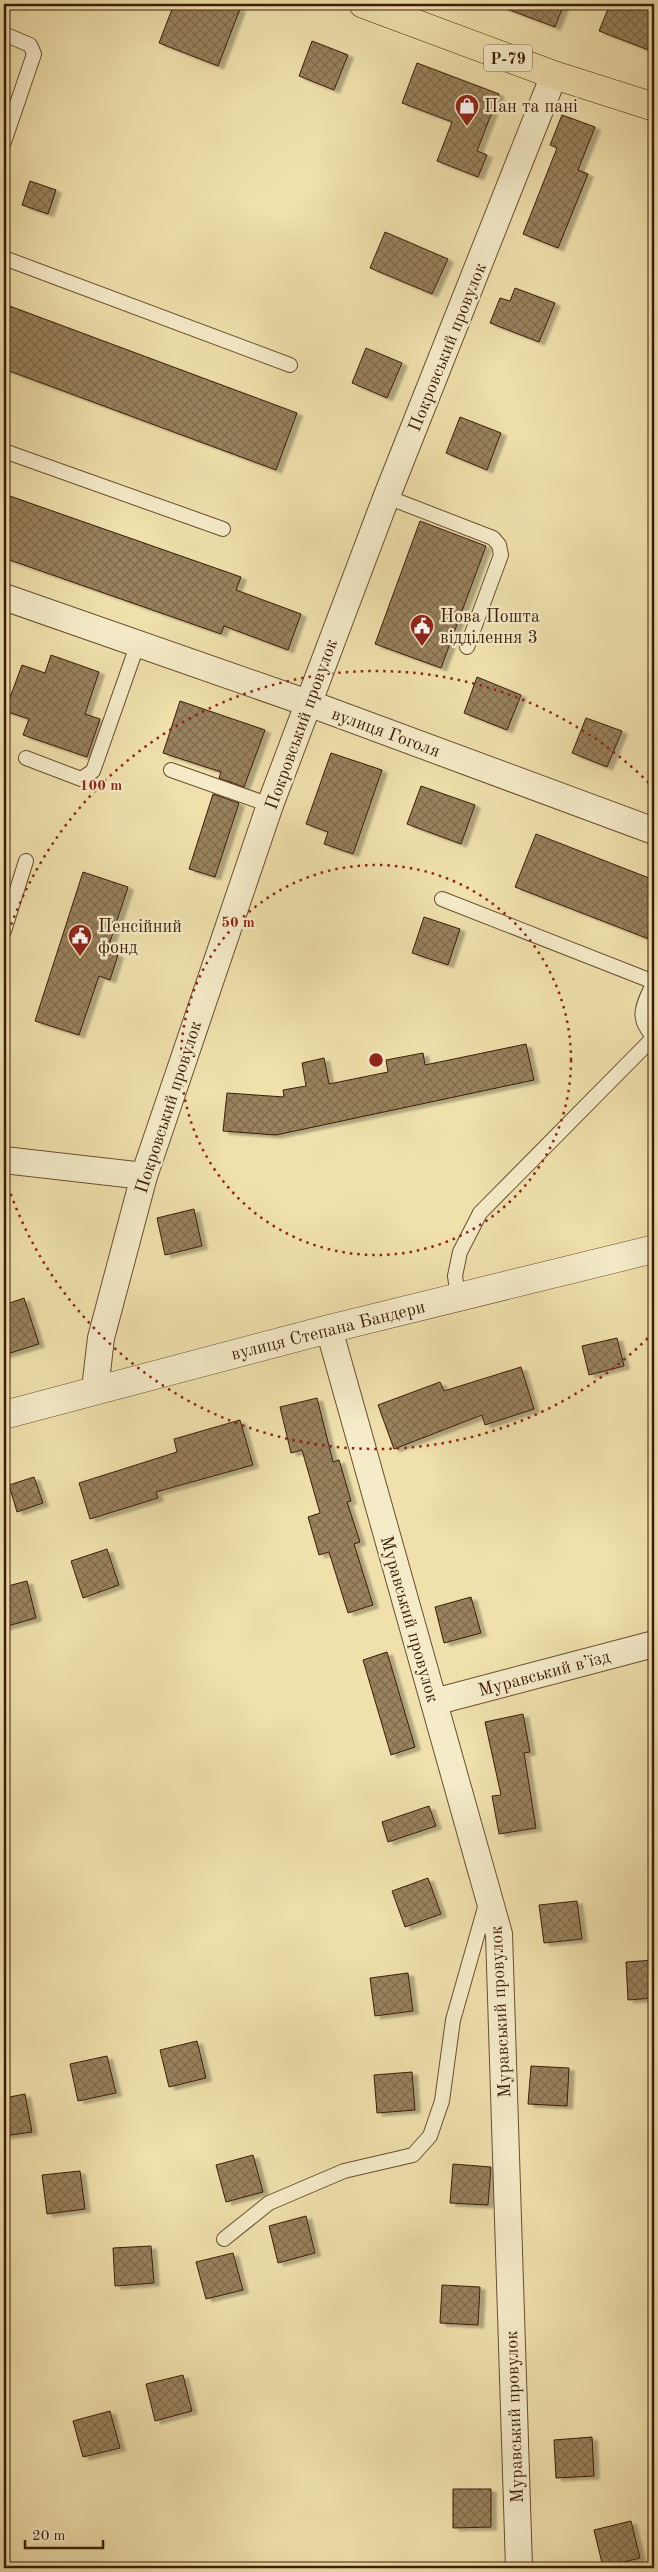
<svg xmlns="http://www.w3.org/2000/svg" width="658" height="2572" viewBox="0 0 658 2572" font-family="'Old Standard TT',serif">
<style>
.building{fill:url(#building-cross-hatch);stroke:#3c1d07;filter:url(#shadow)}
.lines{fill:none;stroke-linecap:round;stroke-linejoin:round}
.service-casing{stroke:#694e30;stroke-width:16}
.minor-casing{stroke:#694e30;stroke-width:28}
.tertiary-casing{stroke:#694e30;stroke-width:29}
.primary-casing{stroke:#3c1d07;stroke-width:29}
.service{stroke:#f5ebc9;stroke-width:14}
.minor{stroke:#f5ebc9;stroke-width:26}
.tertiary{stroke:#f5ebc9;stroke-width:28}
.primary{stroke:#efe0ac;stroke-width:28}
.ring{fill:none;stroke:#8f2418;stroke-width:2.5;stroke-dasharray:2.5 5}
.labels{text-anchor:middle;stroke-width:4.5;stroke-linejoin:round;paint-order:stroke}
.shield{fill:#f5ebc9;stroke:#745b41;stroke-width:1}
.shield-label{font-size:16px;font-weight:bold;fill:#3c1d07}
.poi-label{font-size:18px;fill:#3c1d07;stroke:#f5ebc9;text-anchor:start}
.street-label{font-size:18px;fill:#3c1d07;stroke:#f5ebc9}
.centre{fill:#8f2418;stroke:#f5ebc9;stroke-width:2.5}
.ring-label{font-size:15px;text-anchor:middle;font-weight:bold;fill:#8f2418;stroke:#f5ebc9;stroke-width:4.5;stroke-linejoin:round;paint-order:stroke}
</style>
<defs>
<pattern id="building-cross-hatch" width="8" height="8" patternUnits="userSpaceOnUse" patternTransform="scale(1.25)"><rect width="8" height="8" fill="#99825d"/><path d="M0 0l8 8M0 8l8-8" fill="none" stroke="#7e6a4b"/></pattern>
<filter id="shadow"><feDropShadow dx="5.5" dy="3" stdDeviation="1" flood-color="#0004"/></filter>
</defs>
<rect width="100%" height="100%" fill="#efe0ac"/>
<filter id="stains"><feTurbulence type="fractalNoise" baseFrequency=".004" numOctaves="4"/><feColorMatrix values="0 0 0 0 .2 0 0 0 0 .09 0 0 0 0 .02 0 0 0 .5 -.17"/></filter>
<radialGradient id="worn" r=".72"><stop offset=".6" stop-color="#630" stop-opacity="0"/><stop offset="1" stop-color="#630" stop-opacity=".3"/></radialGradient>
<g class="building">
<polygon points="174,4 227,4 240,9 218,66 159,43"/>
<polygon points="500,4 564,4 555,27 499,6"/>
<polygon points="610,4 654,4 654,52 599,31"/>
<polygon points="312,41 348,55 334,90 299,76"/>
<polygon points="417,63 499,94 477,151 487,155 478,177 437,161 452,122 402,103"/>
<polygon points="562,115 595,127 578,170 588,174 558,248 523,234 557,148 550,145"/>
<polygon points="30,181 56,190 48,214 22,205"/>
<polygon points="385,232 448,259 432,294 370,268"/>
<polygon points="515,288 555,303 539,342 490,323 500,298 510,301"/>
<polygon points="4,304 297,413 276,470 4,369"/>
<polygon points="366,348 402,363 387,398 352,383"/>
<polygon points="460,417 501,433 487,470 446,453"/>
<polygon points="4,494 241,577 236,590 301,614 288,650 224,626 221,634 4,558"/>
<polygon points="420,521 486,546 441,668 375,644"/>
<polygon points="51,655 99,672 85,714 100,719 87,757 23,735 29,719 5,711 22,665 45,673"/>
<polygon points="477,677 521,695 507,730 464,713"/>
<polygon points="180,701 265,730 244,787 219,778 221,772 163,753"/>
<polygon points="586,718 622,731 607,767 572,753"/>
<polygon points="331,753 382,770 353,854 324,844 328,832 306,824"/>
<polygon points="421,786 475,805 461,844 407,824"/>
<polygon points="213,794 239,803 215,877 189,869"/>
<polygon points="536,834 654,880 654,941 515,887"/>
<polygon points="83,872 128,887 107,951 118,955 110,980 99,976 79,1035 35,1021"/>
<polygon points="424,917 460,929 448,965 412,953"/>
<polygon points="526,1044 534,1080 276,1135 223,1131 227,1093 284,1097 283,1090 306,1086 302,1063 324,1058 329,1084 388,1072 386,1060 423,1053 425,1065"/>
<polygon points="194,1209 202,1246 165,1255 157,1218"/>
<polygon points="24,1298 39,1344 4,1355 4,1305"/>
<polygon points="617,1338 624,1366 589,1375 582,1346"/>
<polygon points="521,1367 534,1409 485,1425 482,1415 394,1449 378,1405 440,1382 444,1391"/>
<polygon points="317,1398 333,1462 339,1460 351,1501 347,1502 360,1542 354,1544 373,1605 348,1613 329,1552 319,1555 308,1517 320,1513 302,1450 291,1453 280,1407"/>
<polygon points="240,1420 253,1465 156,1492 158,1498 90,1519 79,1483 177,1452 174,1439"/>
<polygon points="34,1477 43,1503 17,1512 9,1485"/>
<polygon points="107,1549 119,1585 83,1598 71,1561"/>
<polygon points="27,1581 36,1618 4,1627 4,1587"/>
<polygon points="471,1597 481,1633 444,1643 435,1607"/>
<polygon points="387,1652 415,1747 391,1755 363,1660"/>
<polygon points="523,1714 530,1752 524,1753 536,1828 499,1834 492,1796 501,1795 485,1722"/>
<polygon points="429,1806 436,1826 388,1842 382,1822"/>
<polygon points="428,1878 441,1914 405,1927 392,1891"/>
<polygon points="577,1901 582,1939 544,1943 539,1905"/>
<polygon points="654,1960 654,1998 628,2000 626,1962"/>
<polygon points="408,1973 413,2011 375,2016 370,1978"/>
<polygon points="197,2041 206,2078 169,2087 160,2050"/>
<polygon points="107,2056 116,2093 78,2101 70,2064"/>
<polygon points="531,2066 569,2068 567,2106 528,2104"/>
<polygon points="412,2072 415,2110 377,2113 374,2075"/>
<polygon points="25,2094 32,2132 4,2136 4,2098"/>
<polygon points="253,2155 263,2192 226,2202 216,2165"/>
<polygon points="453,2164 491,2167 488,2205 450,2203"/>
<polygon points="80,2171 85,2209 47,2214 42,2175"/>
<polygon points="306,2216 315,2253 278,2263 269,2226"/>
<polygon points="151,2246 154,2283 115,2286 113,2248"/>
<polygon points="233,2253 243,2290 206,2299 196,2262"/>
<polygon points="442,2285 480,2287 478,2325 440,2323"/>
<polygon points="183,2375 192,2411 155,2421 146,2384"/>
<polygon points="110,2411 120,2448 83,2457 73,2421"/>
<polygon points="592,2437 594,2476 556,2478 554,2440"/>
<polygon points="453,2489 491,2489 491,2527 453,2528"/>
<polygon points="631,2521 640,2558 603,2567 594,2530"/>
</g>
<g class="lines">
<defs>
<g id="service">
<polyline points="4,34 30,45 34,54 4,142"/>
<polyline points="4,258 290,365"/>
<polyline points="4,451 223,529"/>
<polyline points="382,495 493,538 499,545 501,555 467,647"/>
<polyline points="26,758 81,779 93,771 138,643"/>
<polyline points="171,770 270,805"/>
<polyline points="442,899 654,982"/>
<polyline points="4,931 26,861"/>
<path d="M654,982C644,1004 634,1017 654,1037"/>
<polyline points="458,1297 455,1276 460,1252 480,1213 654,1037"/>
<polyline points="224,2239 269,2203 344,2171 413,2155 430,2136 442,2101 453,2020 486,1904"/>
</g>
<g id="minor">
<polyline points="4,597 319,707 654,831"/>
<polyline points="4,1160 144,1176"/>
<polyline points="329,1329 499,1934 519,2568"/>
<polyline points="95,1389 101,1338 144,1176 270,805 386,498 554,75"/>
<polyline points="434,1702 654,1644"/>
</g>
<polyline id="tertiary" points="4,1415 329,1329 654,1249"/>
<polyline id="primary" points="363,4 554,75 654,107"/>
</defs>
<use href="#service" class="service-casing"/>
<use href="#minor" class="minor-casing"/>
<use href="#tertiary" class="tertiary-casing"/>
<use href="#primary" class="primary-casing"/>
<use href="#service" class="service"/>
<use href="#minor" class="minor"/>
<use href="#tertiary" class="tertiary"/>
<use href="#primary" class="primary"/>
</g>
<g class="ring">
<circle cx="376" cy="1060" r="195"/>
<path d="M653 1333A389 389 0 0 1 4 1174M4 946A389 389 0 0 1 653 787"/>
</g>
<defs>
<symbol id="shop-pin" viewBox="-11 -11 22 30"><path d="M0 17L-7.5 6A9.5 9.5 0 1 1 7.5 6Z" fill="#8f2418" stroke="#f5ebc9"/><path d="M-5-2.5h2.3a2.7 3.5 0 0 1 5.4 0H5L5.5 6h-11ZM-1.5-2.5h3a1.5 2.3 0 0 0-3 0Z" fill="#fff"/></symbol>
<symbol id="civic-pin" viewBox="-11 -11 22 30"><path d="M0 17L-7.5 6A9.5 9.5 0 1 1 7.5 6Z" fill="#8f2418" stroke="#f5ebc9"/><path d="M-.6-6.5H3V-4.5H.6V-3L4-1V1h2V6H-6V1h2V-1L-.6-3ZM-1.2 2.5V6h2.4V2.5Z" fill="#fff"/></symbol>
</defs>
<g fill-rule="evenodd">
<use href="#shop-pin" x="453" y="92" width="28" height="38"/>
<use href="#civic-pin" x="408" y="612" width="28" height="38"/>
<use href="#civic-pin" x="66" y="922" width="28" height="38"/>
</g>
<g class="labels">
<rect class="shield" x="484" y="44.5" width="48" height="27" rx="4"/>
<g class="shield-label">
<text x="508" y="64">Р-79</text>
</g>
<g class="poi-label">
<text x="484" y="112">Пан та панi</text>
<text x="440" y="622">Нова Пошта<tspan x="440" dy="21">відділення 3</tspan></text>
<text x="98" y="932">Пенсійний<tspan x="98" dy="21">фонд</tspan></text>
</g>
<g class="street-label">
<text transform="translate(447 347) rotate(-68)" y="6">Покровський провулок</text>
<text transform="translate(301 724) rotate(-70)" y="6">Покровський провулок</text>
<text transform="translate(386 732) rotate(20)" y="6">вулиця Гоголя</text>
<text transform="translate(168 1107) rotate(-72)" y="6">Покровський провулок</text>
<text transform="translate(328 1330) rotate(-14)" y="6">вулиця Степана Бандери</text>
<text transform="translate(410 1619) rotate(74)" y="6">Муравський провулок</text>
<text transform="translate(544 1673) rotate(-15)" y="6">Муравський в’їзд</text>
<text transform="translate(500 2012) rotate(-93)" y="6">Муравський провулок</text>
<text transform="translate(514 2417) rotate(-92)" y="6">Муравський провулок</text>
</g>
</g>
<circle cx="376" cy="1060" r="8" class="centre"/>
<g class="ring-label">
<text x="101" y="790">100 m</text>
<text x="238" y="927">50 m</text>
</g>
<rect width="658" height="2572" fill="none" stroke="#efe0ac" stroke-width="20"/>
<rect x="5" y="5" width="648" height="2562" fill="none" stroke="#3c1d07" stroke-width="2.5"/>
<rect x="10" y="10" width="638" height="2552" fill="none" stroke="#3c1d07"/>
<path d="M25 2540v8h78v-8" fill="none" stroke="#3c1d07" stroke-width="2.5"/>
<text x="32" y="2540" font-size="15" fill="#3c1d07" stroke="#f5ebc9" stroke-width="4" paint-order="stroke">20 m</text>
<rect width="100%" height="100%" filter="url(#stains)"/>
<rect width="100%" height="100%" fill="url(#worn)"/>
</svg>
